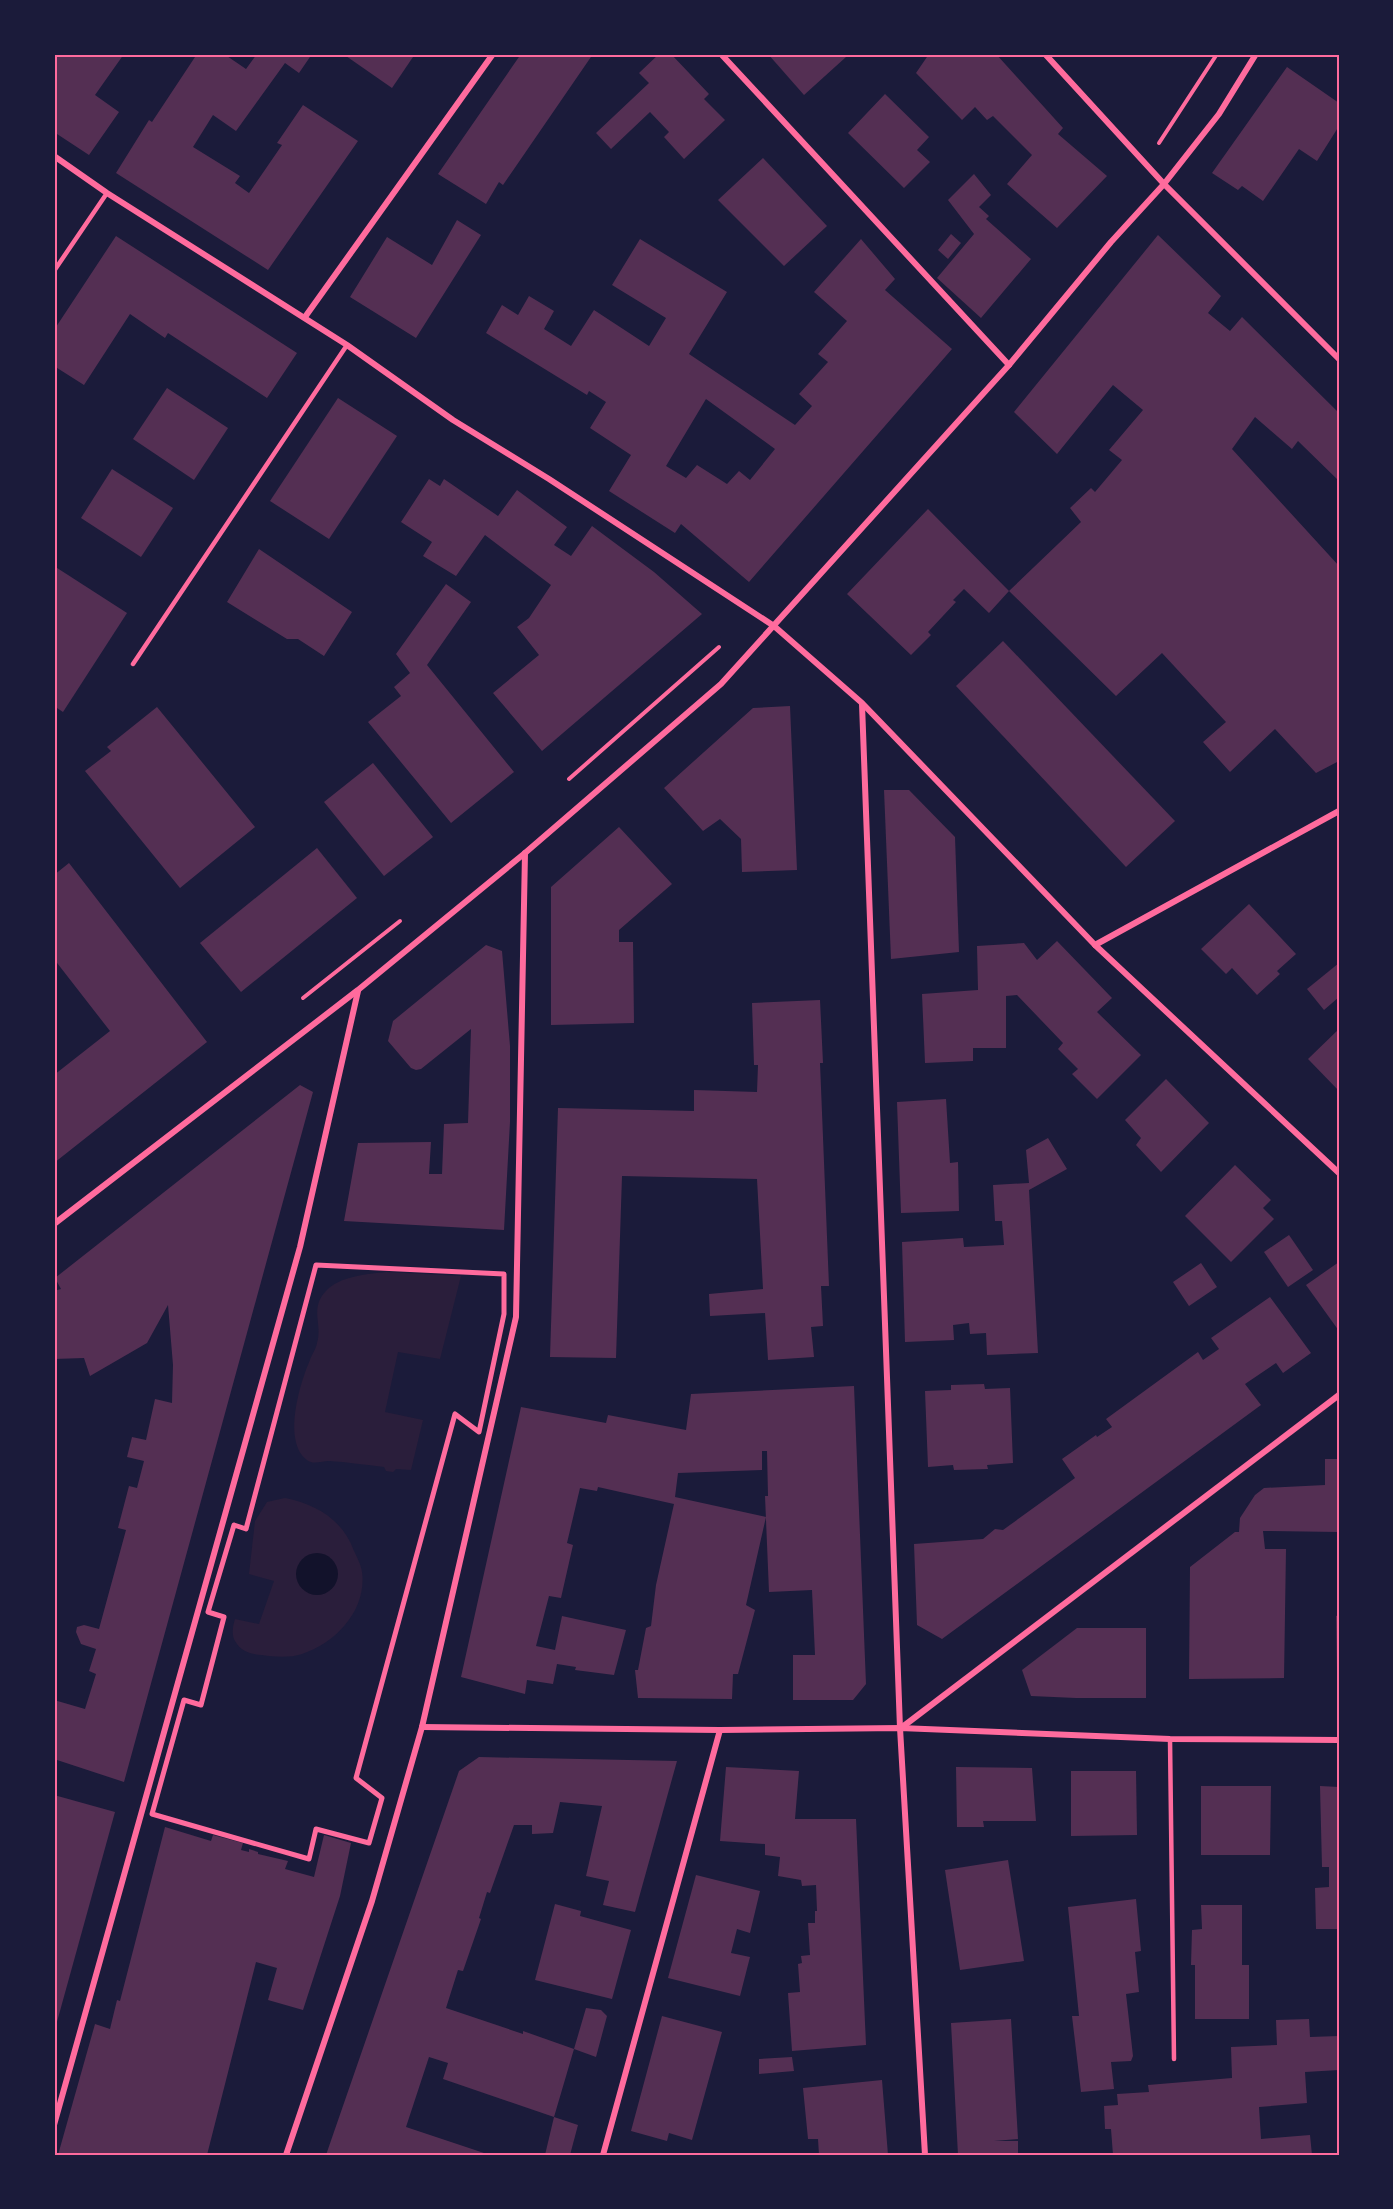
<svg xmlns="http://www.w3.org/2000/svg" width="1393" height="2209" viewBox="0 0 1393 2209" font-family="Raleway,sans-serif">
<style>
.green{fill:#2a1e3b}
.water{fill:#12122b}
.building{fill:#542f53;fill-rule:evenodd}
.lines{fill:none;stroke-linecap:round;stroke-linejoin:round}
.path{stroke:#ff6b9d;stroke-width:4}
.service{stroke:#ff6b9d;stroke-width:4.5}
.pedestrian{stroke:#ff6b9d;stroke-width:5}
.minor{stroke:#ff6b9d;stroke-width:6}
.neatline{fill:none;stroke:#ff6b9d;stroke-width:2}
</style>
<rect width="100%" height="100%" fill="#1b1b3a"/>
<g class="green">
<path d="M386,1272L461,1276L440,1359L398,1352L385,1412L423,1420L411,1470L396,1469L393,1472L386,1471L384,1467C366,1465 347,1462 329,1461C322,1461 313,1465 307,1460C282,1441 300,1383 310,1360C312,1354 316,1349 317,1343C323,1324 309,1309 326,1291C340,1276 367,1274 386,1272Z"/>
<path d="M285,1498C316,1504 343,1520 354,1551C357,1557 361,1565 362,1572C367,1610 336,1643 302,1654C290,1658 274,1657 262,1655C251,1654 241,1652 235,1641C231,1634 233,1626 235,1619L259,1624L274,1581L249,1574L255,1521L267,1502Z"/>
</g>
<circle class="water" cx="317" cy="1574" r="21"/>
<g class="building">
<polygon points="54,54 124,54 95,95 119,112 89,155 54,132"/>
<polygon points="197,54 224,54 246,69 257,54 312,54 299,73 285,63 236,131 213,115 193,147 240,176 235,183 249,193 282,145 277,143 303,105 358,141 268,270 116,173 149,120 152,122"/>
<polygon points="347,54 415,54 392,88 346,56"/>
<polygon points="521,54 593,54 503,185 499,182 486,204 438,174"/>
<polygon points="659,54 671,54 709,94 704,99 725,120 684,159 664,137 669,132 650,112 611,149 596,133 649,83 639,73"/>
<polygon points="768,54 844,54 846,57 804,95"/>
<polygon points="929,54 996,54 1063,128 1058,134 1107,176 1057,228 1007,184 1032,155 993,116 987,120 975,107 962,120 916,73"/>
<polygon points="1287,67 1339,103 1339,126 1317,161 1299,149 1263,201 1242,186 1238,190 1212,173"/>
<polygon points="885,94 929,137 917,150 930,162 904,188 848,133"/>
<polygon points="763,158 827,226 784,266 718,200"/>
<polygon points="974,174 991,195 979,207 989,216 986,219 1031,259 981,318 937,278 974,234 948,200"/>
<polygon points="457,220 481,235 416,338 350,297 387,237 432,265"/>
<polygon points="951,234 961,243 948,259 938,250"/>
<polygon points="1158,235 1221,296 1208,313 1230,331 1242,317 1339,413 1339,481 1298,441 1292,449 1255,417 1232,449 1339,566 1339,761 1316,773 1275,729 1230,772 1203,742 1226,722 1162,653 1116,696 1009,591 989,613 964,589 953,600 956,602 928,632 931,635 911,655 847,594 928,509 1009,591 1081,522 1070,508 1091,488 1095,492 1122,460 1109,450 1143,410 1113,385 1057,454 1014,412"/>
<polygon points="116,236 297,353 267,398 168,333 165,338 130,314 84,385 54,366 54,330"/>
<path d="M640,239L727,292L689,354L795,425L812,406L799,394L828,362L818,354L847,321L814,292L861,239L895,279L885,290L952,349L749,582L681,524L675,533L609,491L631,455L590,428L606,402L589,391L587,395L486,333L502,305L518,315L529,296L554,311L544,329L571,346L594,310L649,346L666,318L612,285ZM706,399L775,449L750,480L739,471L727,484L697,465L686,478L666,466Z"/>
<polygon points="167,388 228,428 194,480 133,439"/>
<polygon points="338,398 397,436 329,539 270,501"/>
<polygon points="112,469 173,508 141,557 81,518"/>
<polygon points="429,479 440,486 444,479 498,516 517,490 567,527 554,545 571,556 592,526 654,572 702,614 542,751 493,693 539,655 517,627 529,618 551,585 485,535 456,576 423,556 432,542 401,522"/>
<polygon points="259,549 352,612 324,656 298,639 287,639 227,602"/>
<polygon points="54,566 127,613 63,712 54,706"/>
<polygon points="446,584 471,602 427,665 514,772 451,823 368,722 401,696 394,687 410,673 396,654"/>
<polygon points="1003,641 1175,821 1126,867 956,686"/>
<polygon points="790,706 797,870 742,872 741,839 720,819 703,831 664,788 753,708"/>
<polygon points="157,707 255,827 180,888 85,771 111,751 107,747"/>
<polygon points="373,763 433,837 384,876 324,802"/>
<polygon points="884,790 909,790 955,837 959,952 891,959"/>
<polygon points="619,827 672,884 619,930 619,942 633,942 634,1023 551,1025 551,887"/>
<polygon points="317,848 357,898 241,992 200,943"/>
<polygon points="69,863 207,1042 54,1163 54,1075 110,1031 54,959 54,875"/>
<polygon points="1249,904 1296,954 1277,971 1280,974 1257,995 1232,968 1226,974 1201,949"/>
<polygon points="1057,941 1112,998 1097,1012 1141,1055 1097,1099 1072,1074 1078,1069 1058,1049 1063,1043 1017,995 1006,996 1006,1048 973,1048 973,1061 925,1063 922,994 978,990 977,946 1024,943 1037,960"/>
<polygon points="486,945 502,951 510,1046 510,1122 504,1230 344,1221 358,1143 431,1142 429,1174 442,1174 444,1124 468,1123 471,1029 421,1069 416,1070 411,1068 388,1041 393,1021"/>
<polygon points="1339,963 1339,997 1324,1010 1307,989"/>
<polygon points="820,1000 823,1063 820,1063 829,1286 821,1286 823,1326 811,1327 814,1357 768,1360 765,1313 710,1316 709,1294 763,1289 757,1179 622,1176 616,1358 550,1357 558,1108 694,1111 694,1090 757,1092 758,1065 754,1065 752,1003"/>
<polygon points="1339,1029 1339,1091 1308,1059"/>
<polygon points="1166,1079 1209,1123 1161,1172 1136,1145 1141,1138 1125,1120"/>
<polygon points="300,1085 313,1092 124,1782 54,1759 54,1700 85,1709 96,1674 89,1671 96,1649 81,1644 76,1632 77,1627 84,1625 99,1629 126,1530 118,1528 129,1486 137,1488 144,1461 127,1457 132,1437 146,1440 155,1399 172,1403 173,1365 168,1305 147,1343 90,1376 84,1358 54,1359 54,1291 61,1289 55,1278"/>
<polygon points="946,1099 950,1163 958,1162 959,1211 901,1213 897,1102"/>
<polygon points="1048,1138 1067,1169 1029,1190 1038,1353 987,1355 986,1333 970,1334 969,1323 953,1325 954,1340 905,1342 902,1242 963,1238 964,1247 1004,1245 1002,1221 995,1221 993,1185 1029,1183 1026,1150"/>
<polygon points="1235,1165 1271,1200 1263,1208 1274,1219 1231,1262 1185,1216"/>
<polygon points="1289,1235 1313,1270 1288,1287 1264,1252"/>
<polygon points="1339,1262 1339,1331 1306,1285"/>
<polygon points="1201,1263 1217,1287 1189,1306 1173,1282"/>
<polygon points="1270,1297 1311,1353 1283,1373 1276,1363 1245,1384 1261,1405 942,1639 917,1625 914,1544 983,1539 995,1529 1003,1530 1075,1478 1062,1459 1096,1435 1097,1437 1112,1427 1106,1419 1198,1352 1203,1360 1219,1349 1211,1338"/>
<polygon points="984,1384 985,1389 1010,1388 1013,1463 987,1465 988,1469 954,1470 953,1465 928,1467 925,1391 951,1390 951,1385"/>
<polygon points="854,1386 866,1684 853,1700 793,1700 793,1655 815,1655 812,1590 769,1592 765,1496 768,1496 767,1451 762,1451 762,1470 678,1473 675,1497 766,1517 746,1605 755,1610 738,1674 733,1674 732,1699 638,1698 635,1670 638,1670 646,1628 651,1626 656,1585 674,1504 598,1487 597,1491 580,1488 567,1543 573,1545 561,1598 549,1596 536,1646 555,1650 562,1616 626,1630 614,1675 575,1670 576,1667 557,1664 553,1684 527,1680 525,1694 461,1677 521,1407 606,1423 608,1415 686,1430 691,1394"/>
<polygon points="1325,1459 1339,1459 1339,1532 1263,1531 1265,1549 1286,1549 1284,1678 1189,1679 1190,1567 1235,1532 1239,1532 1240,1518 1255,1495 1264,1488 1325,1485"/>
<polygon points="1339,1615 1339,1672 1337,1672 1336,1616"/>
<polygon points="1077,1628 1146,1628 1146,1698 1076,1698 1031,1696 1022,1670"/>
<polygon points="479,1757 677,1761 635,1912 603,1905 609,1881 586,1876 602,1806 560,1802 553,1833 532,1834 532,1825 514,1825 490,1893 487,1892 479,1918 481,1919 463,1971 458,1970 446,2008 523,2034 523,2031 574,2049 586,2008 601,2010 607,2016 596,2057 574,2049 554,2117 443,2079 448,2063 429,2057 406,2127 490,2155 326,2155 459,1771"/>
<polygon points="726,1767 799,1771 795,1819 856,1819 866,2045 792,2051 788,1993 800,1992 798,1964 802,1963 801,1956 810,1955 808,1923 815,1923 815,1911 817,1911 816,1885 802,1886 801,1880 778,1876 780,1857 765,1855 765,1844 720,1841"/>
<polygon points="956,1767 1032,1768 1036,1821 983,1821 984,1827 957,1827"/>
<polygon points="1071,1771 1136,1771 1137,1835 1071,1836"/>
<polygon points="1201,1786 1271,1786 1270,1855 1201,1855"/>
<polygon points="1320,1786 1339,1787 1339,1929 1316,1929 1315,1888 1329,1887 1329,1867 1322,1867"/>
<polygon points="54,1795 115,1812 55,2029 54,2028"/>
<polygon points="165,1827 211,1841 213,1835 243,1843 241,1850 249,1852 249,1849 258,1852 258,1854 288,1861 285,1869 314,1877 324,1835 351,1843 340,1896 303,2010 268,2000 277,1968 256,1962 207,2155 58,2155 95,2024 110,2029 117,2000 120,2001"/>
<polygon points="1008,1860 1024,1961 960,1970 945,1870"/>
<polygon points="696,1875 760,1891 750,1933 737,1929 731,1953 750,1957 740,1996 668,1978"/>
<polygon points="1136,1899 1141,1951 1135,1952 1139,1992 1126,1994 1133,2056 1131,2061 1111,2062 1114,2089 1081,2092 1072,2016 1079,2016 1068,1907"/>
<polygon points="555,1904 581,1911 580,1916 631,1930 612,1999 535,1980"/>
<polygon points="1201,1905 1242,1905 1242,1965 1249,1965 1249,2019 1195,2019 1195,1965 1191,1965 1192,1930 1202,1929"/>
<polygon points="662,2016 722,2032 692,2140 669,2133 667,2141 631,2131"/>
<polygon points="1011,2019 1018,2139 994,2141 1018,2141 1018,2155 958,2155 951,2023"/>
<polygon points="1309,2019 1310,2037 1339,2036 1339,2070 1305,2072 1307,2103 1259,2107 1261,2139 1310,2135 1312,2155 1113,2155 1111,2129 1105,2129 1104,2106 1118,2105 1117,2094 1149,2092 1148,2085 1232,2078 1231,2047 1277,2045 1276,2020"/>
<polygon points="792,2057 794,2071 759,2074 759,2059"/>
<polygon points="882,2080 888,2155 819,2155 818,2139 808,2139 803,2088"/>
<polygon points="554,2117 578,2125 570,2155 545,2155"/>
</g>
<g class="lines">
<g class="path">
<polyline points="1159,143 1217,54"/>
<polyline points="569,779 719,647"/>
<polyline points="303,998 400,921"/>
</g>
<g class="service">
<polyline points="54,271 107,193"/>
<polyline points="133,664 347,345"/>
<polyline points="1170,1739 1174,2059"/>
</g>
<polygon class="pedestrian" points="316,1265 504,1274 504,1314 479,1432 455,1414 356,1778 382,1798 369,1843 316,1829 309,1859 152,1814 184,1700 201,1705 224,1617 208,1612 234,1525 246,1529"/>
<g class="minor">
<polyline points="721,54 1009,365"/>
<polyline points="1045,54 1164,184 1339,359"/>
<polyline points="54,156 107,193 347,345 453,420 549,479 774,626 862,703 1095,945 1339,1173"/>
<polyline points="305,317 493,54"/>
<polyline points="862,704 900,1728 925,2155"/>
<polyline points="1095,945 1339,811"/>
<polyline points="54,1224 358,990 525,853 721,684 1009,365 1111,242 1164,184 1219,114 1256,54"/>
<polyline points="422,1727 720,1730 900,1728 1170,1739 1339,1740"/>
<polyline points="901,1728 1339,1395"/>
<polyline points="54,2125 300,1247 358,991"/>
<polyline points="286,2155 372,1901 422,1727 516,1317 525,853"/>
<polyline points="603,2155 720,1730"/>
</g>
</g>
<rect width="1393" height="2209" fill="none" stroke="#1b1b3a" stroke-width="111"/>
<rect x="56" y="56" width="1282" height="2098" class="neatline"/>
</svg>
